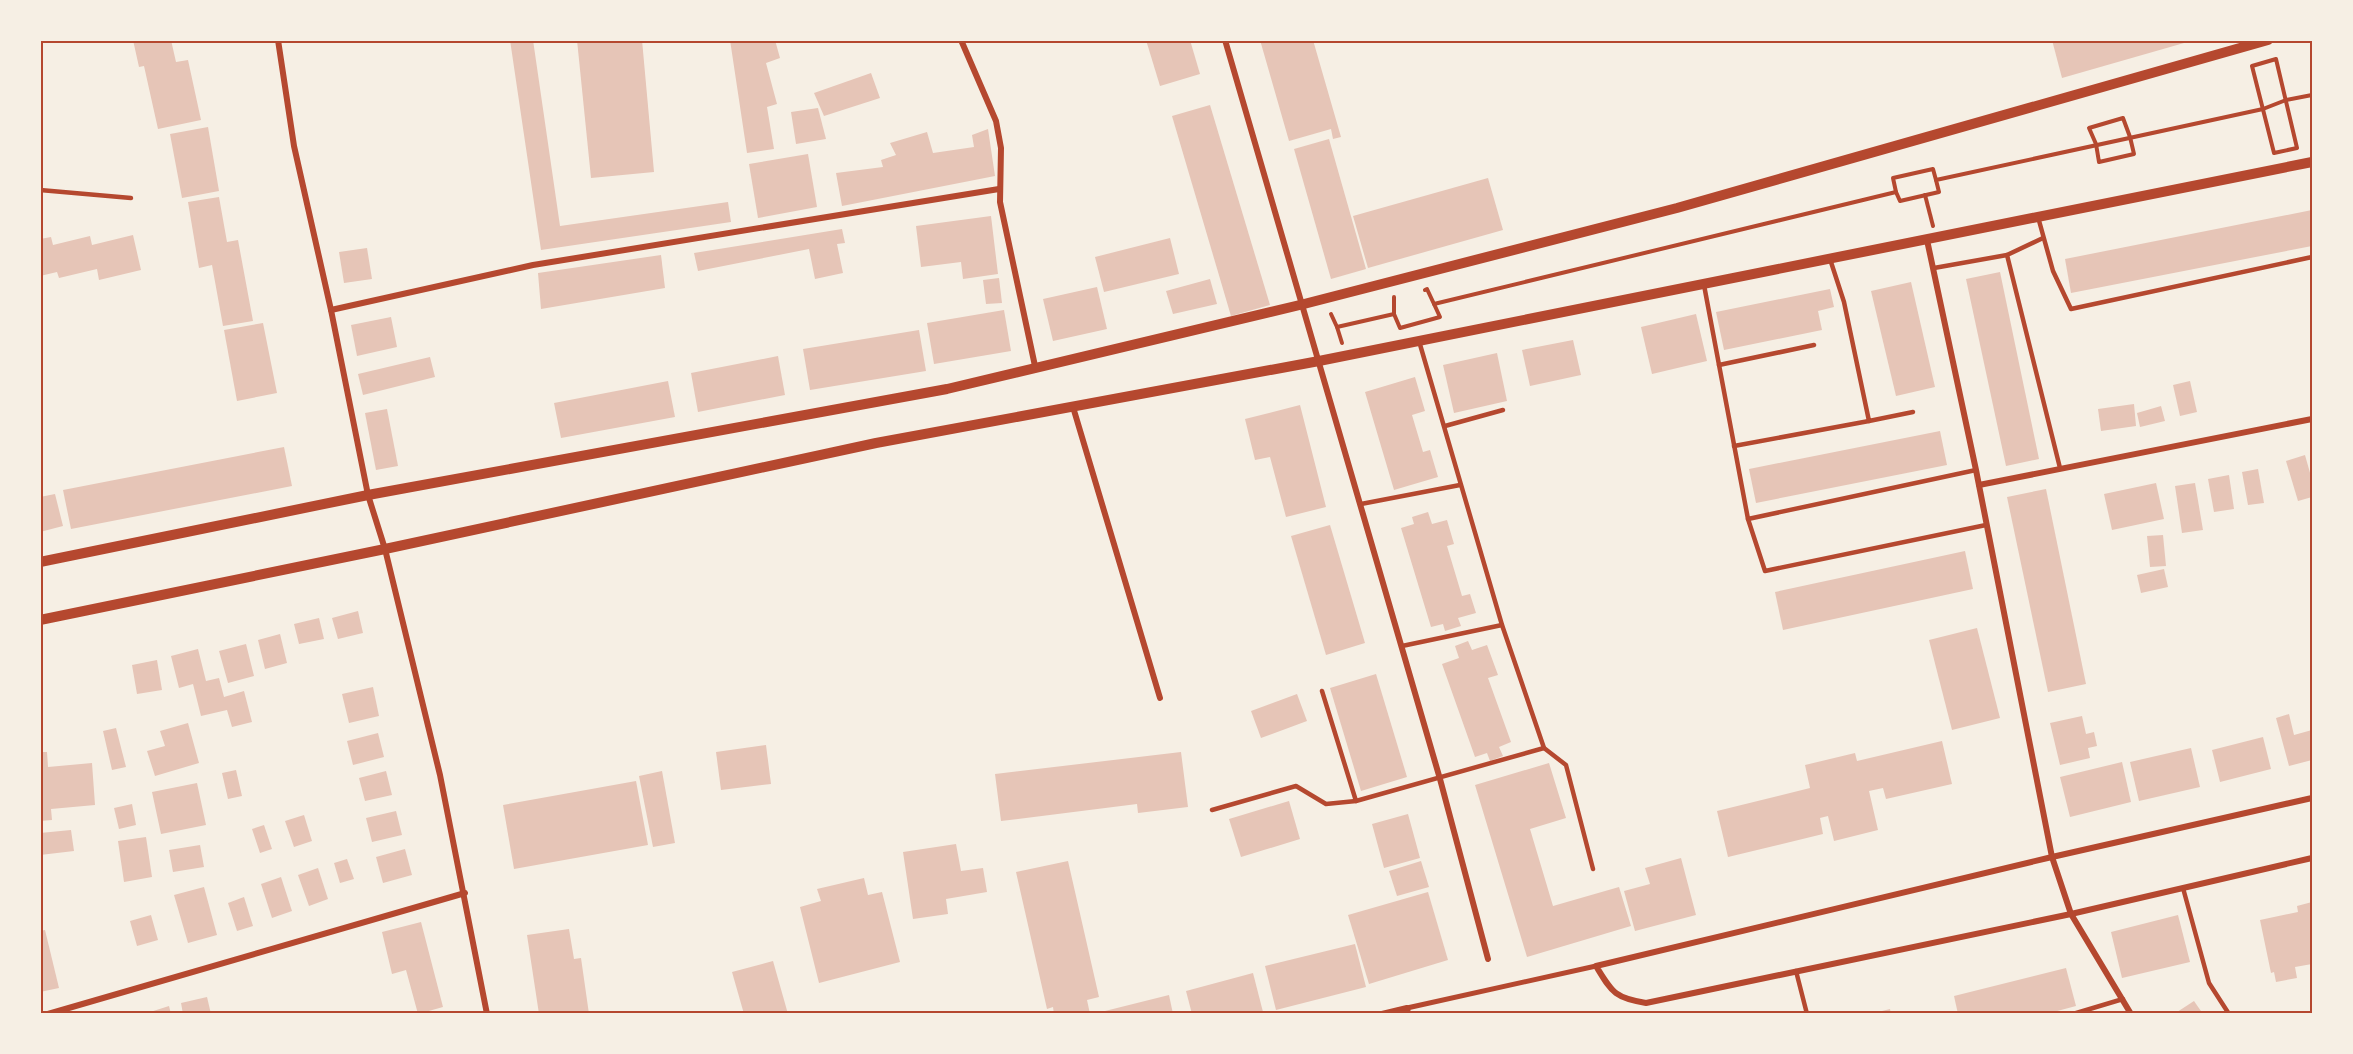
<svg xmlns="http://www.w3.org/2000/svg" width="2353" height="1054" viewBox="0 0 2353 1054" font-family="Georgia,serif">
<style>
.building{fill:#e6c5b7}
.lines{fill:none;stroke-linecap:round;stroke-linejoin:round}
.path{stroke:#b5482f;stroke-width:4}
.service{stroke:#b5482f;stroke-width:4.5}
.pedestrian{stroke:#b5482f;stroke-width:5}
.minor{stroke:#b5482f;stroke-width:6}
.tertiary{stroke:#b5482f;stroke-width:10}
.neatline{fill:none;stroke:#b5482f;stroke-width:2}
</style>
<rect width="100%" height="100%" fill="#f6efe4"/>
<g class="building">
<polygon points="133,40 171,40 176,62 188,60 201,120 158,129 144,66 139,67"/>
<polygon points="510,40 533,40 560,226 728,202 731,222 541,250"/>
<polygon points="577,40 642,40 654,172 591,178"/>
<polygon points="730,40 775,40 780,58 766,63 777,104 767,107 774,149 747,153"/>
<polygon points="1146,40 1190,40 1200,74 1160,86"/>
<polygon points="1260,40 1313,40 1341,137 1333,139 1331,129 1289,141"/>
<polygon points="2052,40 2190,40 2191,41 2062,78"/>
<polygon points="871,73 880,98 824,116 814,93"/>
<polygon points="1210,105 1270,305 1231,316 1172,116"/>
<polygon points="818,108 826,139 796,144 791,112"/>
<polygon points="208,127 219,191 182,198 170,134"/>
<polygon points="988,129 995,176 842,206 836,173 883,167 881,160 896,155 890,143 927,132 933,153 974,147 972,135"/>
<polygon points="1329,139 1366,269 1331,279 1294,149"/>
<polygon points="808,154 817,207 758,218 749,164"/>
<polygon points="1488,178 1503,230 1368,268 1353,216"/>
<polygon points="219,197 227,242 238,240 253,321 223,326 212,265 199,268 188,202"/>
<polygon points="2312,210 2312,246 2071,293 2065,259"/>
<polygon points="991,216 998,274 963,279 961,262 921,267 916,226"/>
<polygon points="842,229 845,243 837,244 843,273 815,279 809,249 698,271 694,253"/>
<polygon points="133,235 141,270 99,280 97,269 59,278 57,272 40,276 40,239 51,237 53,245 90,236 92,245"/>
<polygon points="1170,238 1179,274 1104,292 1095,257"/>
<polygon points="367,248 372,279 344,283 339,252"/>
<polygon points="661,255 665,288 541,309 538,273"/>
<polygon points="2000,272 2039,459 2006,466 1966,279"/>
<polygon points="999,278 1002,303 986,304 983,280"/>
<polygon points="1210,279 1217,304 1173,314 1166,291"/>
<polygon points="1911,282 1935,387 1896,396 1871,291"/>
<polygon points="1097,287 1107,329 1053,341 1043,299"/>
<polygon points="1830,289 1834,307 1818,311 1822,330 1724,350 1716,312"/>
<polygon points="1004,310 1011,351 934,364 927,323"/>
<polygon points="1696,314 1707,361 1652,374 1641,327"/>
<polygon points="391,317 397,347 357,356 351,325"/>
<polygon points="263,323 277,393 237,401 224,330"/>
<polygon points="919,330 926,371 810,390 803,349"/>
<polygon points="1573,340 1581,375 1530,386 1522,350"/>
<polygon points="1497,353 1507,401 1454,413 1443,365"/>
<polygon points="778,356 785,395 698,412 691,373"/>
<polygon points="430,357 435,377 363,395 358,374"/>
<polygon points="1415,377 1425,411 1412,415 1423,452 1430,450 1438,477 1394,490 1365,392"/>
<polygon points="668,381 675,417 561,438 554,403"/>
<polygon points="2190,381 2197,412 2180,416 2173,385"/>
<polygon points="2134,404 2136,426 2101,431 2098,409"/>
<polygon points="1300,405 1326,507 1286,517 1270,457 1255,460 1245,419"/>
<polygon points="2161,406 2165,421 2140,427 2137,413"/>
<polygon points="387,409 398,466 376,470 365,413"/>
<polygon points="1940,431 1947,465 1756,503 1749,469"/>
<polygon points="284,447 292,486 71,529 63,490"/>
<polygon points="2305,455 2312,480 2312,497 2298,501 2286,461"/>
<polygon points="2258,469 2264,503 2248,505 2242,472"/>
<polygon points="2229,475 2234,509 2214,512 2208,479"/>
<polygon points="2156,483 2164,519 2112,530 2104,494"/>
<polygon points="2195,483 2203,530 2182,533 2175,486"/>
<polygon points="2046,489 2086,684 2048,692 2007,497"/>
<polygon points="55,494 63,526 40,532 40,497"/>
<polygon points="1428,512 1432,524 1447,520 1454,544 1447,546 1462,596 1470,594 1476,613 1458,618 1461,626 1445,631 1443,624 1431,627 1401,528 1414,524 1412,517"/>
<polygon points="1330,525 1365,643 1326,655 1291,536"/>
<polygon points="2163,535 2166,566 2150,567 2147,536"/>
<polygon points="1965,551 1973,589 1783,630 1775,592"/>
<polygon points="2164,569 2168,587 2141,593 2137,575"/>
<polygon points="358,611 363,633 338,639 332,618"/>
<polygon points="319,618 324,639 299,644 294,624"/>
<polygon points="1977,628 2000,718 1952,730 1929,640"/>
<polygon points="280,634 287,663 265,669 258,640"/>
<polygon points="1468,641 1472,650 1487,645 1498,675 1488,678 1511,742 1499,747 1503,756 1490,761 1487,753 1475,757 1442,664 1459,658 1455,646"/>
<polygon points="246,644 254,676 228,683 219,651"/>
<polygon points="198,649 206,681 219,678 224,697 244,691 252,722 232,727 227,710 201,716 193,684 179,688 171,656"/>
<polygon points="157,660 162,690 137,694 132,665"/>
<polygon points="1376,674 1407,777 1361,791 1330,688"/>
<polygon points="373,687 379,716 349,723 342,694"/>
<polygon points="1297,694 1307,721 1261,738 1251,711"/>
<polygon points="2289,714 2294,735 2312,730 2312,760 2289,766 2276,718"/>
<polygon points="2082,716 2086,734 2094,732 2097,746 2088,748 2090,758 2060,765 2050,723"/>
<polygon points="188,723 199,763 155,776 147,751 165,746 160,731"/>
<polygon points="116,728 126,767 112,770 103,731"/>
<polygon points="378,733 384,757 353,765 347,741"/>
<polygon points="2263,737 2271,769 2220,782 2212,750"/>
<polygon points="1942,741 1952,784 1886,799 1883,788 1869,791 1878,830 1834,841 1828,816 1820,818 1823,834 1728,857 1717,811 1810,788 1805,765 1855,753 1857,761"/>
<polygon points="766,745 771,784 721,790 716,752"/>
<polygon points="2191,748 2200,787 2139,801 2130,762"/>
<polygon points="40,752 47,752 48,767 92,763 95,805 51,809 52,820 40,821"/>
<polygon points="1181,752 1188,807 1138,813 1137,804 1001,821 995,774"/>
<polygon points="2122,762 2131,802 2070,817 2060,777"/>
<polygon points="1549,763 1566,818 1530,829 1553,906 1619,887 1631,926 1527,957 1475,785"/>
<polygon points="236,770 242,796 228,799 222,773"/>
<polygon points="386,771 392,795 365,801 359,778"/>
<polygon points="662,771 675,843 653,847 639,776"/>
<polygon points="636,781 648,845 514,869 503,805"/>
<polygon points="197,783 206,825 161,834 152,792"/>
<polygon points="1289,801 1300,839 1241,857 1229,819"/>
<polygon points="132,804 136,825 119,829 114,808"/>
<polygon points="396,811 402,835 372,842 366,818"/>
<polygon points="1408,814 1420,858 1384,868 1372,824"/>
<polygon points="304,815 312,841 294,847 285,821"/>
<polygon points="264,825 272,849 260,853 252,829"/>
<polygon points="71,830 74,851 40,855 40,833"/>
<polygon points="146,837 152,877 124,882 118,841"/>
<polygon points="956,844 961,871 983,868 987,892 946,899 948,914 913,919 903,852"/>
<polygon points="200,845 204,867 173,872 169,850"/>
<polygon points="405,849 412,875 383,883 376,857"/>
<polygon points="1681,858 1696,915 1635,931 1624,891 1650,884 1645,868"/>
<polygon points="347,859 354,879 340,883 334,863"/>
<polygon points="1068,861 1099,997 1087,1000 1090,1014 1054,1014 1053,1007 1047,1009 1016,872"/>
<polygon points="1421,861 1429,887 1397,896 1389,871"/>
<polygon points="318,868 328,899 309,906 298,875"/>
<polygon points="281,877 292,911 272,918 261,884"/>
<polygon points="864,878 868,895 882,892 900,962 819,983 800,907 821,901 817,889"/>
<polygon points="204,887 217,935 188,943 174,895"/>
<polygon points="1428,892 1448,960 1369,984 1348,915"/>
<polygon points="244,897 253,926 237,931 228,903"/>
<polygon points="2312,902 2312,964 2295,967 2297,978 2276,982 2274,972 2271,973 2260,920 2298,912 2297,906"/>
<polygon points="151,915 158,940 137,946 130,921"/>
<polygon points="2178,915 2190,962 2122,978 2111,932"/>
<polygon points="421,922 443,1007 418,1014 406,970 392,974 382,932"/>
<polygon points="569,929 574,959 581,958 589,1014 539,1014 527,935"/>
<polygon points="45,930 59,988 40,992 40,931"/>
<polygon points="1355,944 1366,987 1276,1010 1265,966"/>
<polygon points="773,961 788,1014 744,1014 732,972"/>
<polygon points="2066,968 2076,1006 2046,1014 1958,1014 1954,996"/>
<polygon points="1253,973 1263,1012 1192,1014 1186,991"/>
<polygon points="1169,995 1173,1014 1098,1014 1097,1013"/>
<polygon points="207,997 211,1014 183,1014 181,1003"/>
<polygon points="2194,1001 2203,1014 2174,1014"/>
<polygon points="169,1006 171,1014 147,1014 147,1013"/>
<polygon points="1890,1009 1891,1014 1874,1014 1874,1013"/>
</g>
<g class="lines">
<g class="path">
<polygon points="2276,59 2297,148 2274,153 2252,66"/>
<polygon points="2123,118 2130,137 2134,154 2099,162 2096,144 2089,128"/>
<polyline points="1896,192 1893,178 1933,169 1936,180"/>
<polyline points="1925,195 1933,226"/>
<polyline points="1425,290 1427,289 1434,304 1896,192 1900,201 1939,192 1936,180 2263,109 2286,100 2312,95"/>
<polyline points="1331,314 1337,327 1394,314 1394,297"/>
<polyline points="1394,314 1400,328 1440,317 1434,304"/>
<polyline points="1337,327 1342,343"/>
</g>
<g class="service">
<polyline points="40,190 131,198"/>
<polyline points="2038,217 2053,271 2071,309 2312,257"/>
<polyline points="2043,238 2007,255 2060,468"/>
<polyline points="1830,259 1844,302 1869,421 1913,412"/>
<polyline points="1934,268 2007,255"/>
<polyline points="1704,285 1748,519 1765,571 1986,525"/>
<polyline points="1419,341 1502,625 1544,748 1566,765 1593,869"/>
<polyline points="1719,365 1814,345"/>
<polyline points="1445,426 1503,410"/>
<polyline points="1734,446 1869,421"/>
<polyline points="1361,504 1460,485"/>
<polyline points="1748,519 1976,470"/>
<polyline points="1402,646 1502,625"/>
<polyline points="1322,691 1356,801 1544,748"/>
<polyline points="1212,810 1296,786 1326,804 1356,801"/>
<polyline points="2183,888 2209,983 2229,1014"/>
<polyline points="1796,971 1807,1014"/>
<polyline points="2073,1014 2123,999"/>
</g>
<polyline class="pedestrian" points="1407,1008 1596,966"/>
<g class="minor">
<polyline points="278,40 294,146 331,310 368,495 385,549 440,775 487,1014"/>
<polyline points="961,40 996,121 1001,148 1000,202 1035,366"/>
<polyline points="1225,40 1440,779 1488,959"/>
<polyline points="1927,240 1976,470 2052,857 2071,914 2131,1014"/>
<polyline points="331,310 533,265 999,189"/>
<polyline points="1073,407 1160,698"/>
<polyline points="1979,485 2312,419"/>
<path d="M2312,798L2052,857L1596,966C1612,992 1614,998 1646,1003L2071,914L2312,858"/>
<polyline points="48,1014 465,893"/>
<polyline points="1382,1014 1407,1008 1408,1014"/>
</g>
<g class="tertiary">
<polyline points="40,562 368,495 947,389 1304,304 1677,208 2268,40"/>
<polyline points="40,620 385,549 876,443 1319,361 2312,162"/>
</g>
</g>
<rect width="2353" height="1054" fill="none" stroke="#f6efe4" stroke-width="84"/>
<rect x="42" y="42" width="2269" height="970" class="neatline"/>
</svg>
